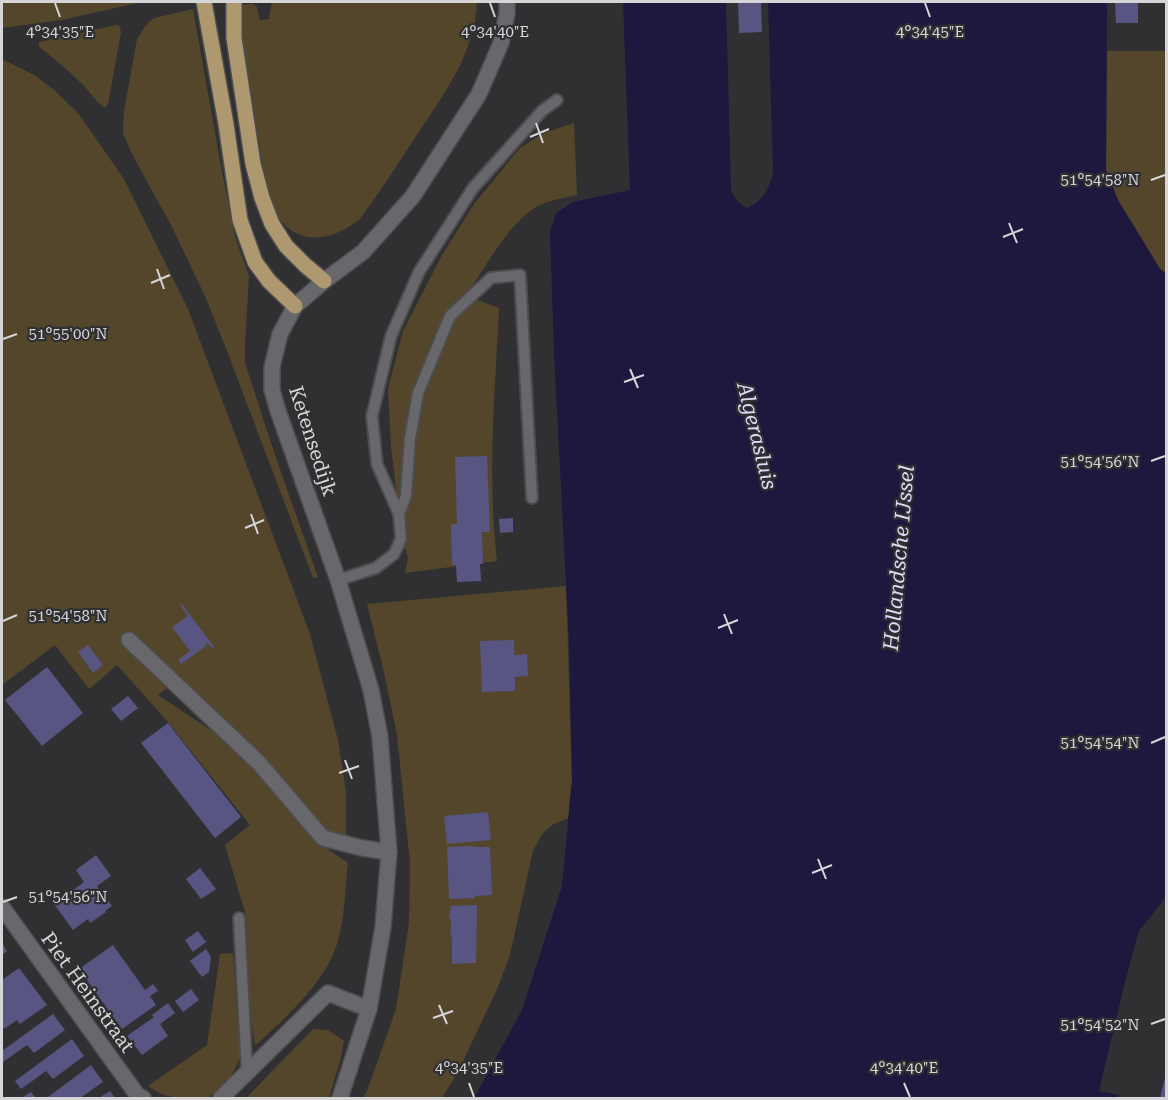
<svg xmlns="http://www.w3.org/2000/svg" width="1168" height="1100" viewBox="0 0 1168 1100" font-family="'Roboto Serif',serif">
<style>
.green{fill:#53462b}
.water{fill:#1e173e}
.building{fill:#595582}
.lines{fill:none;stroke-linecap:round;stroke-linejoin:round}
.service-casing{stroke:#4d4d4f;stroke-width:14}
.minor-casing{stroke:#4d4d4f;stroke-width:18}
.tertiary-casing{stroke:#4d4d4f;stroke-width:18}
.primary-casing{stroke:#4d4d4f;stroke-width:18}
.service{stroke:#68676b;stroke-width:10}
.minor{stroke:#68676b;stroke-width:15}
.tertiary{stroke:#68676b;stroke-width:15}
.primary{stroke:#ae986f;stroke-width:15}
.ticks{fill:none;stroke:#d6d6d8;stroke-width:2}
.labels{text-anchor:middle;stroke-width:4.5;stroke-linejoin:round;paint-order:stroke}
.street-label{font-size:20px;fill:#d6d6d8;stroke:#303033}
.water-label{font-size:21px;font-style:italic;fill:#dddcfa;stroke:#303033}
.ticks-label{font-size:15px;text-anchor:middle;fill:#d6d6d8;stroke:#303033;stroke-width:4.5;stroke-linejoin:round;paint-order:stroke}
</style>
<rect width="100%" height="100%" fill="#303033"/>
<g class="green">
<polygon points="2,2 142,2 62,20 2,28"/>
<path d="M272,2H477C475,55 441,98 413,141C395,168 378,195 359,220C322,248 287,243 268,200L241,31L240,5L253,4L257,7L260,20L269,19Z"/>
<polygon points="193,9 222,172 235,237 249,276 245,344 245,363 276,458 318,577 313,578 227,351 205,296 172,227 132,154 123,133 124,111 137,39 146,25 154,18"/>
<path d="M116,25H119L121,32L108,104L105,108C96,102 90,92 82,84C68,70 54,58 39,47V42Z"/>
<polygon points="1107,51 1166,51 1166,273 1160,269 1118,200 1106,170"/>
<path d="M2,59L36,76L54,90L78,113L124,179L188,309L310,634L338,740L346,792V836L331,834L181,677L158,695L218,735L269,780L320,844L348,863C345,888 345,913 339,937C329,980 286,1017 255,1046L251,1020L246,916L225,845L250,825L167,721L117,665L89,689L55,645L2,685Z"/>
<path d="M574,123L577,195C563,198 549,200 536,207C509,223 484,269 466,296L499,308C495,392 487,477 497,561L405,573L408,558L402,537L391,447L388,389L403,331L442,255L474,204L520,148L544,133Z"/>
<polygon points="566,586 572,780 568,818 552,825 542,834 533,851 510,955 498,987 458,1072 442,1098 363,1098 367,1091 396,1009 409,923 410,863 397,735 384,672 367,604"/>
<path d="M233,953L240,1058L230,1078L208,1098C185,1099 166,1100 148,1086L207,1045L220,954Z"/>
<polygon points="313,1029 328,1030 344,1041 341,1057 329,1098 246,1098"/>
</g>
<path class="water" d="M623,2H726L731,189C734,198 738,203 747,208C763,201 769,189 773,172L768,2H1107L1106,170L1118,200L1160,269L1166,273V893L1163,901L1139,931L1125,982L1099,1091L1119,1095L1117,1098H474L522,1010L562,886L572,780L569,642L554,353L550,232L556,213L573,202L630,190Z"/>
<g class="building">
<polygon points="738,2 761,2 762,32 739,33"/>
<polygon points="1115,2 1138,2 1138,23 1116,23"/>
<polygon points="487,456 490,532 482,532 483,564 480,564 481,581 457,582 456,565 452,565 451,524 457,524 455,457"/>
<polygon points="513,518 513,532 500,533 499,519"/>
<polygon points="182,604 214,647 212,648 208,643 205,645 206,646 181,664 178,660 190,651 172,627 188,616 180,605"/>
<polygon points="514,640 514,655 527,654 528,676 515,677 515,691 482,692 480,641"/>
<polygon points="88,645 103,665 93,673 78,652"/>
<polygon points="47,667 83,713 42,746 5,700"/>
<polygon points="128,696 138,708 121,721 111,709"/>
<polygon points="168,723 241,817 215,838 141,743"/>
<polygon points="488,812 491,840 447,844 444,816"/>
<polygon points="473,846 473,847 490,847 492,895 475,896 475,898 449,899 447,847"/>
<polygon points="96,855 111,876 97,886 112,906 105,911 106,912 90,923 88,919 73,930 54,904 84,882 76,870"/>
<polygon points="200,868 216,889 201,899 186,879"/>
<polygon points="477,905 476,963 452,964 452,937 450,932 451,927 451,921 449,916 451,906"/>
<polygon points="198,931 206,942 193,952 185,940"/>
<polygon points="2,943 7,951 2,955"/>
<polygon points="113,945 145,990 153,984 158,991 150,996 156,1005 122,1029 79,969"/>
<polygon points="206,949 211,957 209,972 202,977 190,961"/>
<polygon points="19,968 47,1005 20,1024 17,1020 4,1029 2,1025 2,980"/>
<polygon points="191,989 199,1000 183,1012 175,1001"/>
<polygon points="168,1003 175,1013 160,1024 168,1036 142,1055 127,1036 154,1017 152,1015"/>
<polygon points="53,1014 65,1030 34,1053 27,1045 3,1062 2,1060 2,1051"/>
<polygon points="72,1039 84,1056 53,1079 46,1071 21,1089 15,1081"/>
<polygon points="91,1065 103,1082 80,1098 49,1098 48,1097"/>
<polygon points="1166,1074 1166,1098 1160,1098"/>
<polygon points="110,1091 115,1098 99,1098"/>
<polygon points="31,1092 36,1098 21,1098"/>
</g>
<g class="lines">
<defs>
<g id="service">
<polyline points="399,514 406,496 410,438 418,393 450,316 491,278 520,275 532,498"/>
<polyline points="338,580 376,568 394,554 401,539 399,514 377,464 372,416 391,336 419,272 473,188 542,111 557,100"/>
<polyline points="239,918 247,1072"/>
</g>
<g id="minor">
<polyline points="129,640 259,763 323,838 362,848 389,852"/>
<polyline points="2,907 138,1096 143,1098"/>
<polyline points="221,1098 328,993 369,1009"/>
</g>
<polyline id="tertiary" points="340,1098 369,1009 383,927 389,852 380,737 371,690 338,580 278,411 272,390 272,367 280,334 295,306 324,281 363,252 413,196 479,94 501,43 507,13 507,2"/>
<g id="primary">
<polyline points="204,2 226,124 240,220 255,262 269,281 295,306"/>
<polyline points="234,2 234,38 253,164 262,198 272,224 286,246 305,265 324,281"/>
</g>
</defs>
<use href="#service" class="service-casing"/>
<use href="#minor" class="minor-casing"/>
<use href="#tertiary" class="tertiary-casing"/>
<use href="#primary" class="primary-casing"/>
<use href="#service" class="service"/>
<use href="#minor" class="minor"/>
<use href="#tertiary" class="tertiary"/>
<use href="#primary" class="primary"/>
</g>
<path class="ticks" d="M55,3L60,17M490,3L495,17M925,3L930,17M536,123L543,143M530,137L549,129M1151,180L1165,175M1009,223L1017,243M1003,237L1023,229M157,269L164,289M151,283L170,275M3,339L17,334M630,369L638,388M624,382L644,375M1151,461L1165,456M251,514L258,534M245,528L264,520M724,614L732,634M3,621L17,615M718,628L738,620M1151,743L1165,737M345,760L352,779M339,773L359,766M818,859L826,879M812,873L832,865M3,902L17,897M439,1005L447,1024M433,1018L453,1011M1151,1024L1165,1019M469,1083L474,1097M904,1083L910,1097"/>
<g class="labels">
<g class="street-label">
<text transform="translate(313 441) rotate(72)" y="7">Ketensedijk</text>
<text transform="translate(88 992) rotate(54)" y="7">Piet Heinstraat</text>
</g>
<g class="water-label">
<text transform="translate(757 436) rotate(76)" y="7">Algerasluis</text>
<text transform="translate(899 558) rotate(-85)" y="7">Hollandsche IJssel</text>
</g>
</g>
<g class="ticks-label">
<text x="60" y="37">4°34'35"E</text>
<text x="495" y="37">4°34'40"E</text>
<text x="930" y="37">4°34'45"E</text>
<text x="1100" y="185">51°54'58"N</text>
<text x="68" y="339">51°55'00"N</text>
<text x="1100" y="467">51°54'56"N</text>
<text x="68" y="621">51°54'58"N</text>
<text x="1100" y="748">51°54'54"N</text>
<text x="68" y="902">51°54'56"N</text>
<text x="1100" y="1030">51°54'52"N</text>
<text x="469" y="1073">4°34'35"E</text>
<text x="904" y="1073">4°34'40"E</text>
</g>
<rect width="1168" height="1100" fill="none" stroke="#d6d6d8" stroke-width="6"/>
</svg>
